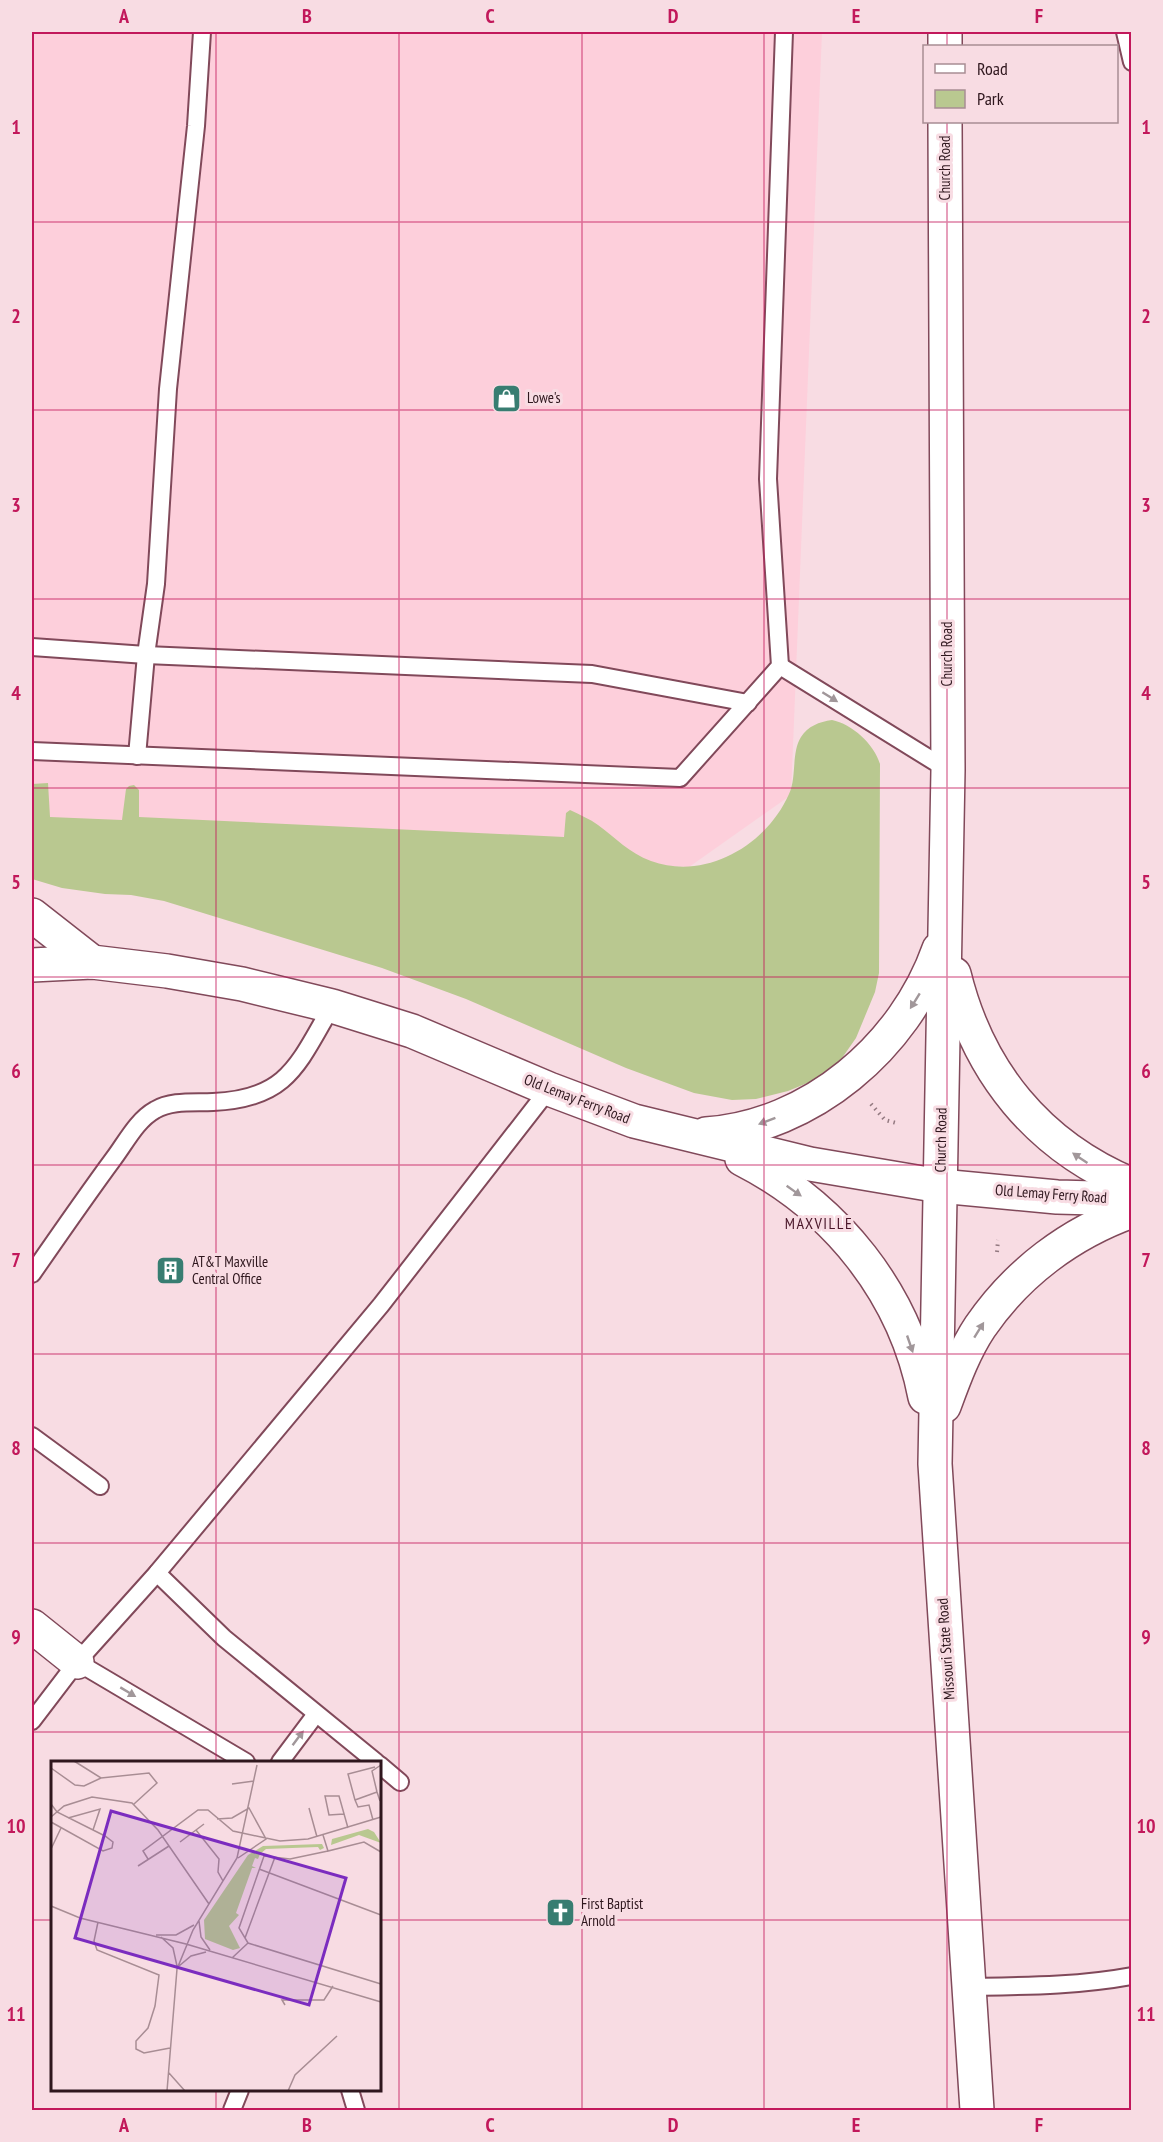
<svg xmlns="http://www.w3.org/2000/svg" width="1163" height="2142" viewBox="0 0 1163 2142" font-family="'PT Sans Narrow',sans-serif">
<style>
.built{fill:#fdcfdb}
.green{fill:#b9c890}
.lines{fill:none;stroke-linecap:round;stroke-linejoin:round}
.lane-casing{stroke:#81495a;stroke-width:20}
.street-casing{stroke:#81495a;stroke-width:36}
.secondary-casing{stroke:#81495a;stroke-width:36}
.path{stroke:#937980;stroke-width:4;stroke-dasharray:1.5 4.5;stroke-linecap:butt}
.lane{stroke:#fff;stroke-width:16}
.street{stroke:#fff;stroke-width:33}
.secondary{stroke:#fff;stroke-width:33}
.oneway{fill:#a1979a}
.grid{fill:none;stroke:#c2185b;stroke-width:1.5;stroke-opacity:0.55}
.labels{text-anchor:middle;stroke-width:6;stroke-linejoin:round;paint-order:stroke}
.street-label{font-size:15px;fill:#2f171e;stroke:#f8dce3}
.poi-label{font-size:15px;fill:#2f171e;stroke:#f8dce3;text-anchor:start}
.neighbourhood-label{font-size:16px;letter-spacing:1.5px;fill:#4a172a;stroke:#f8dce3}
.inset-road{fill:none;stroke:#a88d94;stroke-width:1.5}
.view{fill:#7b2cbf;fill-opacity:0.15;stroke:#7b2cbf;stroke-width:3}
.inset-edge{fill:none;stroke:#2f171e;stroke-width:3}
.neatline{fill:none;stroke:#c2185b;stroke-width:2}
.grid-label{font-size:20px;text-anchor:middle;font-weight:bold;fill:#c2185b}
</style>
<rect width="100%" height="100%" fill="#f8dce3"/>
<polygon class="built" points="32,32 822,32 791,795 689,867 50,838 32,824"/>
<path class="green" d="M832,720C852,724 874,744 880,764L879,973L875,992L856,1038L842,1058L831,1069L822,1077L788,1091L756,1099L732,1100L694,1093L626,1068L466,999L382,968L164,901L131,895L105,894L62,888L32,879V784L48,783L50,817L122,820L126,789L129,786L134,785L139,790V817L564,837L566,813L570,810C580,815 590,819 598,825C616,838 629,853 651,861C705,881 766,846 789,794C797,777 791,753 801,737C808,726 819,722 832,720Z"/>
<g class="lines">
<defs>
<g id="lane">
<polyline points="1125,32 1132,62"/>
<polyline points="32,647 146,655 592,674 748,703"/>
<polyline points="780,666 948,770"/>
<polyline points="32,751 680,778 780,666 768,479 784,32"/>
<polyline points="137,756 146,655 156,584 168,389 196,126 202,32"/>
<path d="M32,1274C59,1235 86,1196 114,1158C126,1142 137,1120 155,1110C172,1100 194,1103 213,1102C288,1099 298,1064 332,1006"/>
<polyline points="32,1436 100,1486"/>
<polyline points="157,1573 224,1638 376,1762"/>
<polyline points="77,1662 246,1762"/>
<polyline points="32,1721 77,1662 157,1573 381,1305 549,1089"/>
<polyline points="280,1762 316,1714"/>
<polyline points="380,1765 400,1782"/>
<path d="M969,1987C1024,1986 1078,1986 1132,1976"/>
<polyline points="350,2090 356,2110"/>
<polyline points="232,2110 240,2090"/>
</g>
<polyline id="street" points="32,1626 77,1662"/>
<g id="secondary">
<polyline points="945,32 945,46"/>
<polyline points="945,122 948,770 935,1464 977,2110"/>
<polyline points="32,915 92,962"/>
<polyline points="32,965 92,962 167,971 242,984 332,1006 412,1031 549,1089 634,1121 810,1164 940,1186 1057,1197 1132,1199"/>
<path d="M954,974C978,1072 1038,1146 1132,1185"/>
<path d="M706,1134C811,1127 905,1046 939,949"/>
<path d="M742,1159C836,1207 905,1293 925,1397"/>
<path d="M944,1406C954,1379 964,1351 980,1327C1017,1273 1070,1233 1132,1211"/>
</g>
</defs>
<use href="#lane" class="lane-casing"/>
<use href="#street" class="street-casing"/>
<use href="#secondary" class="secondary-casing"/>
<g class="path">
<polyline points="871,1104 885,1120 896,1123"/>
<polyline points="997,1252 998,1240"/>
</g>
<use href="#lane" class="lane"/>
<use href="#street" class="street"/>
<use href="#secondary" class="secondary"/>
</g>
<defs><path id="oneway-solid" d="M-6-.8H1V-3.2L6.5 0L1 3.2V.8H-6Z" transform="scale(1.5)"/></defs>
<g class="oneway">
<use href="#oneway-solid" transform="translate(830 697) rotate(32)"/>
<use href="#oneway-solid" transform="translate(915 1001) rotate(122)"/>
<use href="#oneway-solid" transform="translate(767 1121) rotate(159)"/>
<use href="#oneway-solid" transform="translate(1080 1158) rotate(-146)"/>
<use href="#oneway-solid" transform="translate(794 1191) rotate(35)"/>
<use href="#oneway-solid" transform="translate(979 1330) rotate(-58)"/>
<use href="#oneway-solid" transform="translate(910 1344) rotate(71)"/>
<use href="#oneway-solid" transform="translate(128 1692) rotate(31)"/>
<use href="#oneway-solid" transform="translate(298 1738) rotate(-53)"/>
</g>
<path class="grid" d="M216,32V1762M399,32V2110M582,32V2110M764,32V2110M947,32V46M947,122V2110M32,222H1132M32,410H1132M32,599H1132M32,788H1132M32,977H1132M32,1165H1132M32,1354H1132M32,1543H1132M32,1732H1132M32,1920H52M380,1920H1132M216,2090V2110"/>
<defs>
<symbol id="shop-square" viewBox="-11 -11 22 22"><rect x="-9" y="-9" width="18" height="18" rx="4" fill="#387d71" stroke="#f8dce3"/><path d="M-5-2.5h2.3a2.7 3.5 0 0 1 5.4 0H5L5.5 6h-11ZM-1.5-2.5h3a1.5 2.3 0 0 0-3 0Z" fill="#fff"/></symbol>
<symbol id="building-square" viewBox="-11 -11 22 22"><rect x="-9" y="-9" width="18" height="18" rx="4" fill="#387d71" stroke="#f8dce3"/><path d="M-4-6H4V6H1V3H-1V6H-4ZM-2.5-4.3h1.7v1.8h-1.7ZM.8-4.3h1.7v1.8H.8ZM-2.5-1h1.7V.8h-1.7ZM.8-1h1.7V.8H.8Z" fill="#fff"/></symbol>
<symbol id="church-square" viewBox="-11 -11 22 22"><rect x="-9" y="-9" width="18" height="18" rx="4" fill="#387d71" stroke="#f8dce3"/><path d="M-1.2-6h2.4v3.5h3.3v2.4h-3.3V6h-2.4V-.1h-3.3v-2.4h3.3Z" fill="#fff"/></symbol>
</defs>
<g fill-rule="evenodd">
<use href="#shop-square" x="490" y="382" width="33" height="33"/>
<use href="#building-square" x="154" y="1254" width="33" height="33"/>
<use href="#church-square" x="544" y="1896" width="33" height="33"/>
</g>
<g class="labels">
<g class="street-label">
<text transform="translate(945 168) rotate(-90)" y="5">Church Road</text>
<text transform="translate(947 654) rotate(-90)" y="5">Church Road</text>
<text transform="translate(577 1099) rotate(21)" y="5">Old Lemay Ferry Road</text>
<text transform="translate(941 1140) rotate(-89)" y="5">Church Road</text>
<text transform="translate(1051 1194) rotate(4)" y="5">Old Lemay Ferry Road</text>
<text transform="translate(946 1649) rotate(-94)" y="5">Missouri State Road</text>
</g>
<g class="poi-label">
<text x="527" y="403">Lowe's</text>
<text x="192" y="1267">AT&amp;T Maxville<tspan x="192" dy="17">Central Office</tspan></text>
<text x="581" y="1909">First Baptist<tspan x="581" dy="17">Arnold</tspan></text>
</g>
<g class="neighbourhood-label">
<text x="819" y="1229">MAXVILLE</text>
</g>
</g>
<g transform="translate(51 1761)">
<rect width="330" height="330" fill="#f8dce3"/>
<path d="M317,68L323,71L330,82L308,74L280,84L281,78ZM271,83L273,87L269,89L267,86L215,88L209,93L207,98L204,97L201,105L205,107H201L185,152L188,154L178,165L189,187L182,189L154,178L153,159L197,94L212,85Z" fill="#b9c890"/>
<path class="inset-road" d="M23,0L50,17L98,12L106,22L83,43M0,7L24,24L33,25L50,17M181,23L203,20M326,31L321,10L330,4M304,39L297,13L324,6M0,43L6,51L54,75L62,81L61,87L52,90L0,61M258,47L266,76M293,53L278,54L274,35H288L297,67M0,56L13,45L41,36L81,42L107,69L158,143M17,57L49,48L42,69M166,58L181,57L198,47L215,78L187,97M322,59L318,44L307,46L304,39L326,31L329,40M145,69L168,98L167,111L172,120M272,74L277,90L313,81L330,91M129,81L153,63M0,88L10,67M277,90L239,98L213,95L188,167L197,182L330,223M97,98L92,90L147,49H157L182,70L229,80L257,78L330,56M87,105L118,85M208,108L330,154M0,145L29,157L135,183M148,160L150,176L159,189M47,161L43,180L46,189L108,214L104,245L97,267L85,280V288L93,292L119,287M105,174H125L143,164M110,176L122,187L126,205M194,177L224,96M135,183L330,241M181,197L197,182M128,205L140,195L155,191M234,244L231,239H273L282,225M118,312L134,330M116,330L126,208L142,169L186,97L206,4M237,330L244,314L286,275"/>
<path class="view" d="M60,50L295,117L258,244L24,177Z"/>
<rect width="330" height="330" class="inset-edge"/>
</g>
<rect width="1163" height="2142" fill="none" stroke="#f8dce3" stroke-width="66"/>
<rect x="923" y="45" width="195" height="78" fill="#f8dce3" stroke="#a88d94" stroke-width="1.5"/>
<rect x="935" y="64" width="30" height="9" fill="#ffffff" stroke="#a88d94" stroke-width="1.5"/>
<text x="977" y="75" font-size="18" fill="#2f171e">Road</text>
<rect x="935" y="90" width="30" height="18" fill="#b9c890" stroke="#a88d94" stroke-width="1.5"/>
<text x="977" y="105" font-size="18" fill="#2f171e">Park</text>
<rect x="33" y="33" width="1097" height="2076" class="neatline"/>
<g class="grid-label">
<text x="124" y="23">A</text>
<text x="307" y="23">B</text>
<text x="490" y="23">C</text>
<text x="673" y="23">D</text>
<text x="856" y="23">E</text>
<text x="1039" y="23">F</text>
<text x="16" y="134">1</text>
<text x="1146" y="134">1</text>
<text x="16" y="323">2</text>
<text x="1146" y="323">2</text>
<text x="16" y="512">3</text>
<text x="1146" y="512">3</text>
<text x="16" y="700">4</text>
<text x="1146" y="700">4</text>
<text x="16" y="889">5</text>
<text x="1146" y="889">5</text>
<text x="16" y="1078">6</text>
<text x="1146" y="1078">6</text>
<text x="16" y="1267">7</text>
<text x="1146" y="1267">7</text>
<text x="16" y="1455">8</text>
<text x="1146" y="1455">8</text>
<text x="16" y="1644">9</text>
<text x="1146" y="1644">9</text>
<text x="16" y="1833">10</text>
<text x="1146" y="1833">10</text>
<text x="16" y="2021">11</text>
<text x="1146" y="2021">11</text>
<text x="124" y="2132">A</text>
<text x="307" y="2132">B</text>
<text x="490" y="2132">C</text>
<text x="673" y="2132">D</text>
<text x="856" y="2132">E</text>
<text x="1039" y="2132">F</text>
</g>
</svg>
